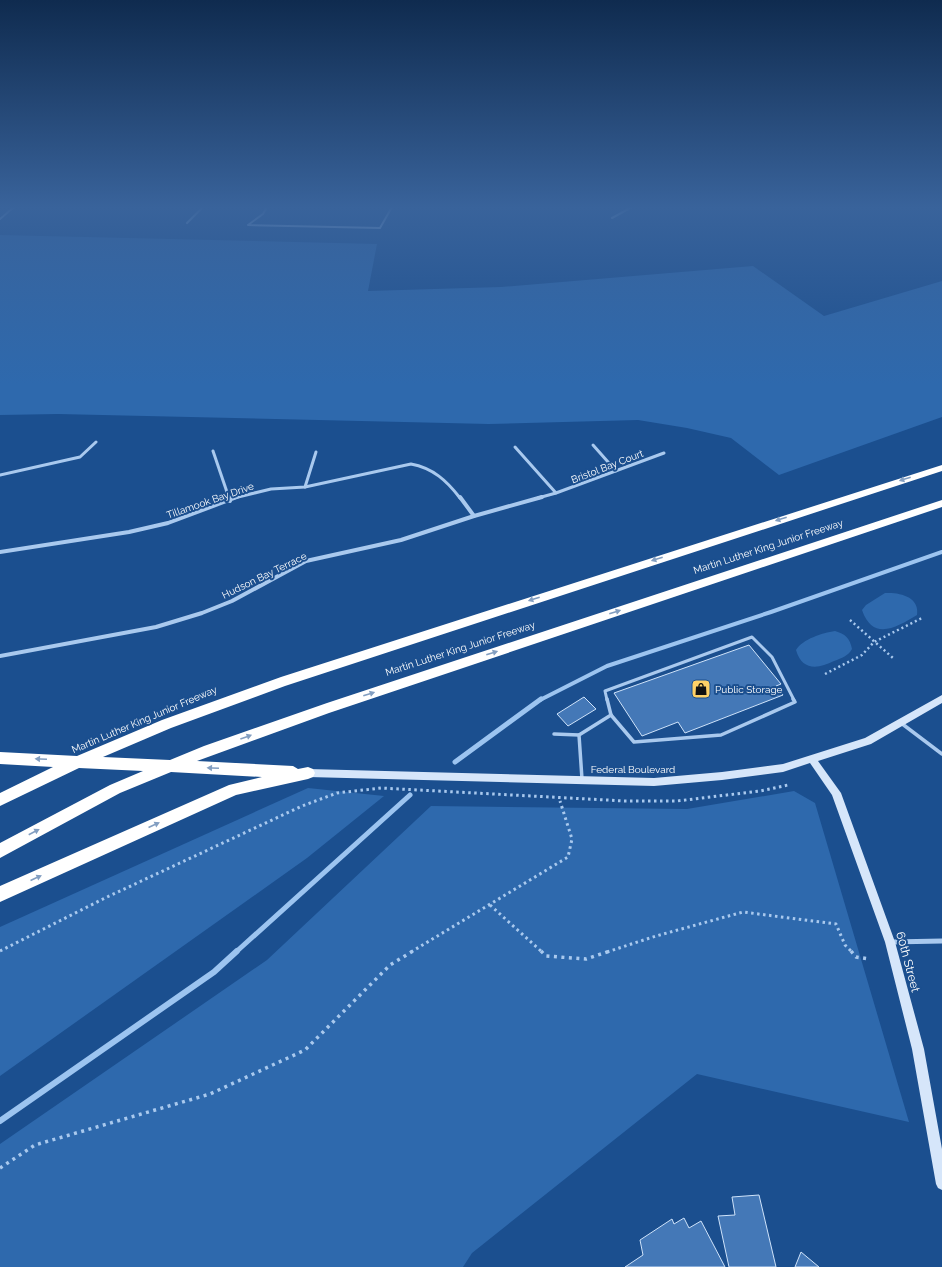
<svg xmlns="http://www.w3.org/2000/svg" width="942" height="1267" viewBox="0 0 942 1267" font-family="Raleway,sans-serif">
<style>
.green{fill:#2e69ad}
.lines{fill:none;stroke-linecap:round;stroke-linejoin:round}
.stream-far2{stroke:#9cc4f0;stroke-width:4}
.stream-far1{stroke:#9cc4f0;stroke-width:5}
.stream{stroke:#9cc4f0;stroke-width:6}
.building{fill:#4478b7;stroke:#cfe3fa}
.path-far2{stroke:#a9c9ee;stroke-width:2.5;stroke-dasharray:2 3;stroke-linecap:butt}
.path-far1{stroke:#a9c9ee;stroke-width:3;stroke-dasharray:2.5 3.5;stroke-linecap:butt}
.path{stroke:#a9c9ee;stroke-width:3.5;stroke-dasharray:3 4.5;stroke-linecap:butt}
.lane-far2{stroke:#a9c9ee;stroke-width:2}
.lane-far1{stroke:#a9c9ee;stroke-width:3}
.lane{stroke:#a9c9ee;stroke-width:3.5}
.street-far2{stroke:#a9c9ee;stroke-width:3}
.street-far1{stroke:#a9c9ee;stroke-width:4}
.street{stroke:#a9c9ee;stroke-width:5}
.secondary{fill:#d6e6fa;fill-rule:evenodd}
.highway{fill:#fff;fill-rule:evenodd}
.oneway{fill:#829ec1}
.labels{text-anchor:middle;stroke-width:4;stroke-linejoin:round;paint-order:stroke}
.street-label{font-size:10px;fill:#fff;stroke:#1b4f8f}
.poi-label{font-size:10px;fill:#fff;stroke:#1b4f8f;text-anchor:start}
.near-street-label{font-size:12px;fill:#fff;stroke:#1b4f8f}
</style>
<rect width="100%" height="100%" fill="#1b4f8f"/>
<g class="green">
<polygon points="0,235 377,244 368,291 501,287 753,266 824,316 942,281 942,417 779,475 731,438 687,428 638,420 489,424 58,414 0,415"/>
<path d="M885,593C900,592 920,597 917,615C897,627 873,642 862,610L866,605Z"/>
<path d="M835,631C845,634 850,638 852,649C848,656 842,658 834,661C818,669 802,671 796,650C803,639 822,633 835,631Z"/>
<polygon points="308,788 384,796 307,858 0,1076 0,927"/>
<polygon points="794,791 815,803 909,1122 697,1074 472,1253 463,1267 0,1267 0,1144 267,960 431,806 687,809"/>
</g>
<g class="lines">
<polyline class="stream-far2" points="540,700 607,666 771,612 942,552"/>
<g class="stream-far1">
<polyline points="455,762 541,699"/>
<polyline points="236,952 410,795"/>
</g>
<polyline class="stream" points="0,1121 214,972 237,951"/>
</g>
<g class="building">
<polygon points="749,645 781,684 776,686 783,695 685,733 678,722 642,736 614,693"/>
<polygon points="584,697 596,709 568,726 557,714"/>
<polygon points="759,1195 776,1267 729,1267 718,1216 735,1215 732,1197"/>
<polygon points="684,1218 689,1228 701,1221 725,1267 625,1267 643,1255 640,1240 672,1219 674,1224"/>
<polygon points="801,1252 819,1267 795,1267"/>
</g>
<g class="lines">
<g class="path-far2">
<polyline points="850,620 893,658"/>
<polyline points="825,674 862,655 874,642 922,618"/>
</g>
<g class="path-far1">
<polyline points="490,905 542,952"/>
<polyline points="0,951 105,898 302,806 337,793 381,788 625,801 677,801 760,791 788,785"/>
<polyline points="411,952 568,857 572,839 560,801"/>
<polyline points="607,952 656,936 743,912 836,924 845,945 852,952"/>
</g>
<g class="path">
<polyline points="541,951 546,956 586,959 610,951"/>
<polyline points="851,951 856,957 869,959"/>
<polyline points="0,1168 35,1145 210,1094 305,1050 390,965 413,951"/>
</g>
<g class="lane-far2">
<polyline points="267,207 263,214 248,225 380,228 392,207"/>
<polyline points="612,218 632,207"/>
<polyline points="0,219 14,207"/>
<polyline points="187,223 203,207"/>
</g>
<polyline class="lane-far1" points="607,700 605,691 752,637 772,657 794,700"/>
<g class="lane">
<polyline points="607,699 611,715"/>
<polyline points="611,715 634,742 721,735 795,702 793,699"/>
<polyline points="901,723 942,754"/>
<polyline points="554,734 579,735"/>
<polyline points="582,779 579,735 611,715"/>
</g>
<g class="street-far2">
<polyline points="593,445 616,471"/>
<polyline points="515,447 556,493"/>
<polyline points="213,451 229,498"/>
<polyline points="0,475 80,457 96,442"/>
<polyline points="305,487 316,452"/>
<path d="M234,498L271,489L305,487L411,464C433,468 447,481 460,498"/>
<polyline points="538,498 556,493 664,453"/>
</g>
<g class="street-far1">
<polyline points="229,497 230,501"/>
<polyline points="460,497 474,516"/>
<polyline points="0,552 129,532 168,523 237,497"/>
<polyline points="0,656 156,627 202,613 232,601 306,561 401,540 474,516 542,497"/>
</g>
<polyline class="street" points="891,942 942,941"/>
<polygon class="secondary" points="942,695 942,703 871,744 818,761 841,793 895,942 924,1049 942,1149 942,1190 938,1188 936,1184 912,1049 885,942 832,795 810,763 783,772 722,780 654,786 308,777 305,776 303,773 305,770 308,769 654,778 722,772 783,764 865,738"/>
<polygon class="highway" points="942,465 942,471 285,686 171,728 103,757 170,760 204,746 327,703 942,500 942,507 329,713 197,761 293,766 298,769 308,767 313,769 315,773 313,777 308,779 236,795 0,902 0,886 229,785 262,777 171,772 120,793 0,858 0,843 110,785 143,771 79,768 0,806 0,793 53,767 0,764 0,752 77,756 162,720 281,677"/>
</g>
<defs><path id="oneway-solid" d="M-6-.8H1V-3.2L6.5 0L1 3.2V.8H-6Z"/></defs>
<g class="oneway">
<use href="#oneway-solid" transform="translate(905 479) rotate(162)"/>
<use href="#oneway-solid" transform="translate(781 519) rotate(162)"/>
<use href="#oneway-solid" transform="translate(657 559) rotate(162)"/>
<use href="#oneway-solid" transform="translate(534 599) rotate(162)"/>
<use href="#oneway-solid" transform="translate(615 612) rotate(-18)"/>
<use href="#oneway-solid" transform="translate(492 653) rotate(-18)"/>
<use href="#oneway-solid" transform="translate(369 694) rotate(-18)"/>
<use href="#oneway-solid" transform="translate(246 737) rotate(-20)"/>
<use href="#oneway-solid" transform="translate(41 759) rotate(-177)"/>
<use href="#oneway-solid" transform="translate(213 768) rotate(-177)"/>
<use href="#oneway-solid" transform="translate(154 825) rotate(-24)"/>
<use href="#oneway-solid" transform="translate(34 832) rotate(-28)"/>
<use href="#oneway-solid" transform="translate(36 878) rotate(-24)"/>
</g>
<linearGradient id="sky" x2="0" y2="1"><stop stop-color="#0f2b4f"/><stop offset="0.54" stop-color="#39639b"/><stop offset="1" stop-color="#39639b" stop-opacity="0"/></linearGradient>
<rect width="942" height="384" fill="url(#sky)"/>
<defs>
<symbol id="shop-square" viewBox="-11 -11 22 22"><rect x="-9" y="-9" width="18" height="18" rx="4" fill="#ffd166" stroke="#1b4f8f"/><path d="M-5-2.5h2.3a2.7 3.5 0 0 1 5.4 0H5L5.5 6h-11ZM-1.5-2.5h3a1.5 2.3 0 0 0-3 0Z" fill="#111"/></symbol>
</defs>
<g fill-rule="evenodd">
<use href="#shop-square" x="690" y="678" width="22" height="22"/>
</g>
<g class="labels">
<g class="street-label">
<text transform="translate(607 466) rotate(-21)" y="4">Bristol Bay Court</text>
<text transform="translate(210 500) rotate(-19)" y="4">Tillamook Bay Drive</text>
<text transform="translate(768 546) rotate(-18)" y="4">Martin Luther King Junior Freeway</text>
<text transform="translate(264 575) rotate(-26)" y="4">Hudson Bay Terrace</text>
<text transform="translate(460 648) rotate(-18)" y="4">Martin Luther King Junior Freeway</text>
<text transform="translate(144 719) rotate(-23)" y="4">Martin Luther King Junior Freeway</text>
<text x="633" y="773">Federal Boulevard</text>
</g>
<g class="poi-label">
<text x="715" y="693">Public Storage</text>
</g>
<g class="near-street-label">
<text transform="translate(908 962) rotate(75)" y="4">60th Street</text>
</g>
</g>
</svg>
